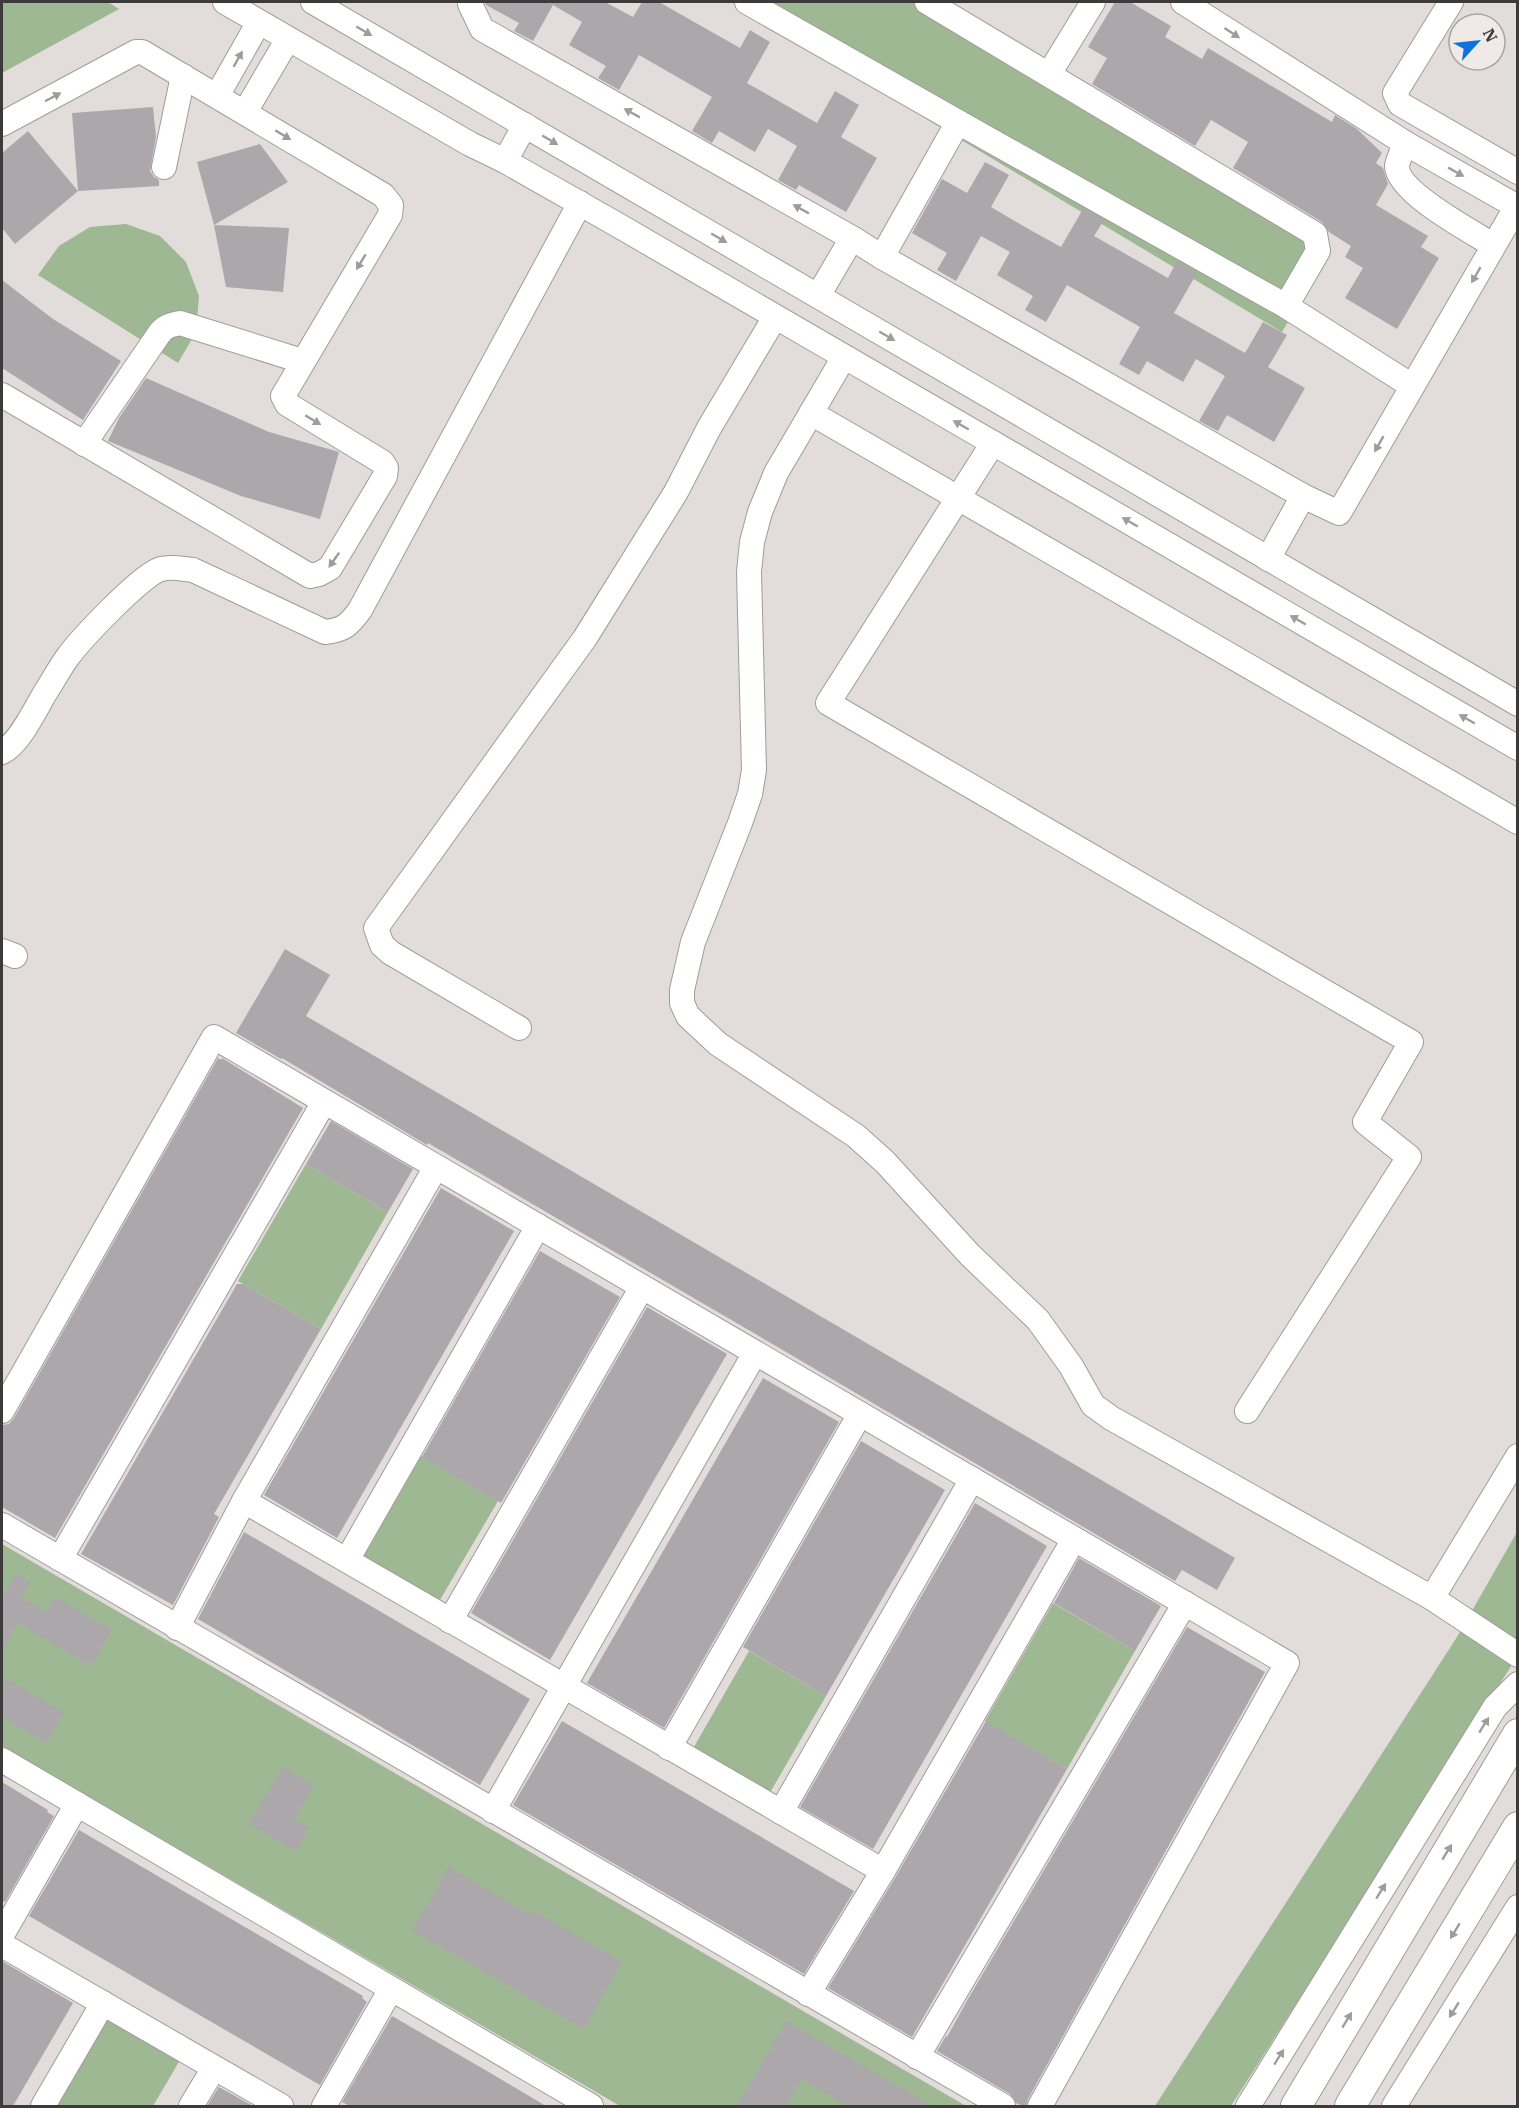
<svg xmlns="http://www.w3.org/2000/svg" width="1519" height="2108" viewBox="0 0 1519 2108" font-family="'IBM Plex Serif',serif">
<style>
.green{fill:#9db893}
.building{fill:#aca7aa}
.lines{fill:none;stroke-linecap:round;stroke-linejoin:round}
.minor-casing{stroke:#a19c9a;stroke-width:26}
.major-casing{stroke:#a19c9a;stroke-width:32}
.minor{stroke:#fff;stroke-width:24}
.major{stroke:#fff;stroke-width:30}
.oneway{fill:#9e9d9c}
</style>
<rect width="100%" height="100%" fill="#e2dddb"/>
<g class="green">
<polygon points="2,2 108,2 119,9 2,73"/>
<polygon points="731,2 913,2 1330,251 1282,332"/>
<polygon points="126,224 160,236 186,262 199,296 196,332 178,363 38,275 59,246 90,227"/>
<polygon points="306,1164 388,1212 321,1329 238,1281"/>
<polygon points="421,1456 498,1501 437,1605 361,1561"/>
<polygon points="1517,1532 1517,1654 1510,1668 1231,2106 1155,2106 1457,1637"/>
<polygon points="2,1544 966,2106 620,2106 2,1746"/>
<polygon points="1053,1603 1135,1651 1067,1769 985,1721"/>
<polygon points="749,1651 826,1696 768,1796 691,1752"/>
<polygon points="103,2015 180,2060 153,2106 50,2106"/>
</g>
<g class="building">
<polygon points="485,2 605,2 633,17 642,2 659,2 740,48 750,30 770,42 747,83 817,123 835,91 859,105 841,137 877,158 846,212 799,185 796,190 778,180 797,146 768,129 755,152 719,131 712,143 692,131 712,97 639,55 619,90 598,78 606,66 569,45 582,22 553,5 533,41 514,31 519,23 486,5"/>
<polygon points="1115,2 1130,2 1171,26 1165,37 1202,59 1208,48 1332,122 1335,115 1357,129 1382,153 1376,163 1383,168 1388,184 1376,205 1428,236 1421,247 1439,258 1397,329 1345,298 1363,268 1345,257 1351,246 1329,232 1322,222 1233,168 1248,142 1211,120 1195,146 1092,84 1107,58 1088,47"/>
<polygon points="153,107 156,137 150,171 154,177 159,180 159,186 78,191 72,113"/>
<polygon points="28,131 78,191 15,244 2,228 2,153"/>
<polygon points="260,144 288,182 214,225 197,162"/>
<polygon points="985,162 1009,175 991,207 1025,227 1061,247 1083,209 1104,220 1094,236 1168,278 1177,261 1197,273 1174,313 1245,353 1263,322 1287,335 1268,367 1305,388 1274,442 1227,415 1218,431 1199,421 1225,376 1196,359 1183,382 1147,361 1139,375 1119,364 1140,327 1067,285 1046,322 1025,310 1033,296 997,275 1010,252 981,236 956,281 937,270 947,253 912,233 942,179 967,193"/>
<polygon points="214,225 289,228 283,292 226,287"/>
<polygon points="2,280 53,319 121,361 83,420 2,368"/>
<polygon points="146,378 269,432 339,452 320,519 241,496 108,441 119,418"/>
<polygon points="285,949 330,975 306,1016 1235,1558 1217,1590 1182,1570 1175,1581 781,1349 428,1143 427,1145 282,1058 281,1059 236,1033"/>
<polygon points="218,1058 221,1060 222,1058 303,1108 55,1538 2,1507 2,1425 9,1424 14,1418"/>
<polygon points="331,1121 413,1169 388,1212 306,1164"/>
<polygon points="441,1188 514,1231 337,1538 264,1495"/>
<polygon points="540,1251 620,1297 501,1503 422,1457"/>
<polygon points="237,1284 243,1284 321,1329 214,1514 219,1517 173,1605 81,1554"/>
<polygon points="647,1307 727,1354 550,1660 471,1613"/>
<polygon points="763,1378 839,1422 664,1728 587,1683"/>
<polygon points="861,1441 945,1490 826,1696 743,1647"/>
<polygon points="975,1503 1047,1546 873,1849 800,1807"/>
<polygon points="244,1532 530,1699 480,1785 198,1619"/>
<polygon points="1079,1558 1161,1606 1135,1651 1054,1603"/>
<polygon points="16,1574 30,1582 21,1598 47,1612 56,1597 112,1630 91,1666 18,1623 2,1651 2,1599"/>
<polygon points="1187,1627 1265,1672 1028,2099 1026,2106 1023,2106 1016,2103 1010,2094 937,2051 946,2036 947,2037 968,1999"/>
<polygon points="2,1676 64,1713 47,1743 2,1717"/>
<polygon points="562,1721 854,1891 804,1974 513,1805"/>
<polygon points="986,1721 1067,1769 912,2037 828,1988 895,1878"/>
<polygon points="282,1767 314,1785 294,1819 309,1828 296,1851 249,1824"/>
<polygon points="2,1782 48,1810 47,1812 54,1816 5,1902 2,1900"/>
<polygon points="79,1830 363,1996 362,1998 367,2002 320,2085 29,1916"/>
<polygon points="449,1867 530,1915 533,1910 622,1962 584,2029 412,1930"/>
<polygon points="2,1961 73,2003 13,2106 2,2106"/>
<polygon points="392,2016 487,2071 546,2106 350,2106 342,2102"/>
<polygon points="786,2021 932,2106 848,2106 802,2079 786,2106 737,2106"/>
<polygon points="219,2087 253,2106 207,2106"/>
</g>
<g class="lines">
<defs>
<g id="minor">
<polyline points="225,2 470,144 505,161 616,224 1518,748"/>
<polyline points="313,2 1518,704"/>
<polyline points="471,2 470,4 482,29 852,238 882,257 958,122 1286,306 1412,386"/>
<polyline points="747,2 958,122"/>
<polyline points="927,2 1315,234 1318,251 1286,306"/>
<polyline points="1183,2 1405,143 1516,206"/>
<polyline points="1451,2 1395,93 1400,104 1518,172"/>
<polyline points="1049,74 1093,2"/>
<polyline points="217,96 259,22"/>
<polyline points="245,112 288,39"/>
<polyline points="2,124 136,52 142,52 383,195 391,205 390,215 283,396 287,404 382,462 386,468 385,476 330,568 319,574 310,576 2,395"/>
<path d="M1405,143C1403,150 1398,159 1397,166C1397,192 1472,232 1493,245"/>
<polyline points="505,161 525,125"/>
<polyline points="164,167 183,76"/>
<polyline points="882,257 1303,496"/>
<polyline points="818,296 852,238"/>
<polyline points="844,357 776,473 760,512 752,542 749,572 754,770 750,794 740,823 693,942 682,990 682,1003 688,1016 718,1044 856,1136 885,1162 970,1255 1038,1320 1071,1366 1093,1405 1111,1418 1432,1598 1518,1655"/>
<polyline points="811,413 1518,822"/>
<polyline points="993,443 828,703 1411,1042 1365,1122 1409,1157 1247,1411"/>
<path d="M84,444L159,334C165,326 171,325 180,323L302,361"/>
<polyline points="1268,559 1303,496 1339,513 1518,204"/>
<path d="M2,752C19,744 35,710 45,693C53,681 59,669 67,658C79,641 143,573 161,569C171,566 183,569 193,570L325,632C344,630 349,625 360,610L580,203"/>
<polyline points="2,951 15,956"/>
<polyline points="519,1028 391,953 382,945 376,928 585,638 676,492 709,428 775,317"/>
<polyline points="755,1353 564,1686 883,1871 808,1994"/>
<polyline points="2,1411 214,1037 1287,1663 1040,2106"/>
<polyline points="244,1501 436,1167"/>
<polyline points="2,1525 1003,2106"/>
<polyline points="60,1559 324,1102"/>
<polyline points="347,1560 538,1226"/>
<polyline points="1432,1598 1518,1456"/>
<polyline points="450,1621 642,1287"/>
<polyline points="177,1628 244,1501 564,1686 493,1811"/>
<polyline points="669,1748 860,1414"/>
<polyline points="2,1760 591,2106"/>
<polyline points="781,1812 972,1479"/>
<polyline points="883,1871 1074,1539"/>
<polyline points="2,1935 77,1804"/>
<polyline points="2,1945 281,2106"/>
<polyline points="917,2057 1185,1603"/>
<polyline points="43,2106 103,2003"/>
<polyline points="191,2106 214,2068"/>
<polyline points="324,2106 391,1989"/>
<polyline points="1248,2106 1495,1707 1518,1684"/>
<polyline points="1394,2106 1518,1907"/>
</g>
<g id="major">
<polyline points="1296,2106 1518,1734"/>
<polyline points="1350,2106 1518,1827"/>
</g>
</defs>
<use href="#minor" class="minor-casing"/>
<use href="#major" class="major-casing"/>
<use href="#minor" class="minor"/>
<use href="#major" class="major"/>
</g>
<defs><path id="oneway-solid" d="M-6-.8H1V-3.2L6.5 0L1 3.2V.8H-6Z" transform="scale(1.5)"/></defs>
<g class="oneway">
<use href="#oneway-solid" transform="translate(364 31) rotate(30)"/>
<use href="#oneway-solid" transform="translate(1232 33) rotate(33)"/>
<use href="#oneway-solid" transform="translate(238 59) rotate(-61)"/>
<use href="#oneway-solid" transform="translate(53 97) rotate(-28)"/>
<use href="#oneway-solid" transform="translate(632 113) rotate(-151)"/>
<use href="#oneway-solid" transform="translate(283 135) rotate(31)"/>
<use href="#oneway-solid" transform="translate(550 140) rotate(30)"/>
<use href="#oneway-solid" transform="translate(1456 172) rotate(29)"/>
<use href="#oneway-solid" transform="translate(801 209) rotate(-151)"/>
<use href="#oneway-solid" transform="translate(719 238) rotate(30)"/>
<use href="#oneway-solid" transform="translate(361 262) rotate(121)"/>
<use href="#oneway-solid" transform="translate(1476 275) rotate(120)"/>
<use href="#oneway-solid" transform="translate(887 336) rotate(30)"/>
<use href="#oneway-solid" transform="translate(313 420) rotate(31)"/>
<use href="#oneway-solid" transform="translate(961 425) rotate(-150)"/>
<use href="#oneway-solid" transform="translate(1379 444) rotate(120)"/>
<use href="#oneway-solid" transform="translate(1130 522) rotate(-150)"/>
<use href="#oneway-solid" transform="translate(334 560) rotate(125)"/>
<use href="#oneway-solid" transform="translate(1298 620) rotate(-150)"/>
<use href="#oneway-solid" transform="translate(1467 719) rotate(-150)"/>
<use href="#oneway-solid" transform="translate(1484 1725) rotate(-58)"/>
<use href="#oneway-solid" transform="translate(1447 1852) rotate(-59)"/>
<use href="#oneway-solid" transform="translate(1381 1891) rotate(-58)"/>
<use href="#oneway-solid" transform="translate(1455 1931) rotate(121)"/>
<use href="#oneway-solid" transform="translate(1454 2010) rotate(122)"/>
<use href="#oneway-solid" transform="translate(1347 2020) rotate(-59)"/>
<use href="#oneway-solid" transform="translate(1279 2057) rotate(-58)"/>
</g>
<rect width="1519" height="2108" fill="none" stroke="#3d3b3a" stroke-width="6"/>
<g transform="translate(1477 42) rotate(63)"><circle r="28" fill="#efeae8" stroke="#a8a4a2" stroke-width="1.5"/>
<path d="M0-4.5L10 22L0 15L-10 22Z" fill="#0b73db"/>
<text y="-9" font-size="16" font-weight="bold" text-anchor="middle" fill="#3d3b3a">N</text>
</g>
</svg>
